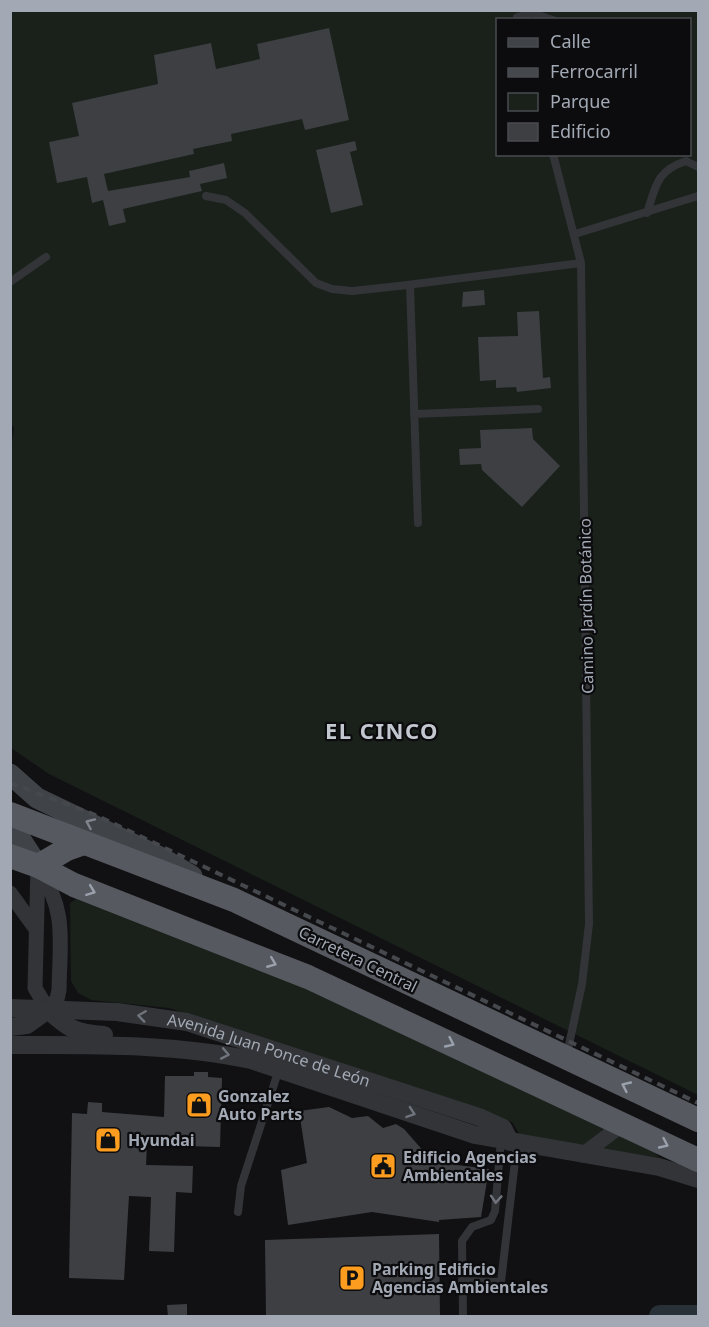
<svg xmlns="http://www.w3.org/2000/svg" width="709" height="1327" viewBox="0 0 709 1327" font-family="'Noto Sans',sans-serif">
<style>
.green{fill:#19211a;fill-rule:evenodd}
.lines{fill:none;stroke-linecap:round;stroke-linejoin:round}
.river{stroke:#273137;stroke-width:22}
.building{fill:#3d3f43}
.service{stroke:#323438;stroke-width:8}
.minor{stroke:#323438;stroke-width:15}
.tertiary{stroke:#323438;stroke-width:18}
.secondary{stroke:#404348;stroke-width:21}
.trunk{stroke:#565a60;stroke-width:24}
.rail{stroke:#45484d;stroke-width:4;stroke-dasharray:8 6;stroke-linecap:butt}
.oneway{stroke:#80858e}
.oneway2{stroke:#9aa1ac}
.oneway3{stroke:#70747c}
.labels{text-anchor:middle;stroke-width:4.5;stroke-linejoin:round;paint-order:stroke}
.street-label{font-size:16px;fill:#a2a9b4;stroke:#0c0c0e}
.poi-label{font-size:16px;font-weight:bold;fill:#a2a9b4;stroke:#0c0c0e;text-anchor:start}
.district-label{font-size:22px;font-weight:bold;letter-spacing:1.5px;fill:#c3c8d0;stroke:#0c0c0e}
</style>
<rect width="100%" height="100%" fill="#111113"/>
<g class="green">
<path d="M10,11H698V1095L49,774L11,748L10,457L14,428L10,422ZM498,20H690V154H498Z"/>
<polygon points="76,899 270,972 654,1152 660,1158 522,1138 512,1122 485,1112 169,1008 91,1000 78,993 71,981 70,903"/>
</g>
<g class="lines">
<polyline class="river" points="660,1316 698,1316"/>
</g>
<g class="building">
<polygon points="329,28 349,120 305,130 302,119 231,134 232,141 193,149 194,154 104,174 108,191 190,177 189,171 224,163 227,178 200,184 202,191 123,209 126,222 109,226 103,200 92,203 87,177 57,183 49,142 79,136 72,103 158,84 154,55 211,43 216,69 260,59 257,44"/>
<polygon points="355,141 357,150 350,152 363,205 331,213 316,150"/>
<polygon points="484,290 485,305 462,307 463,292"/>
<polygon points="539,311 543,378 550,377 551,388 517,392 516,387 496,388 496,380 480,381 478,337 518,336 517,312"/>
<polygon points="532,428 533,439 560,466 522,507 482,470 481,464 460,465 459,449 481,448 480,430"/>
<polygon points="194,1072 208,1072 208,1077 222,1078 220,1147 147,1145 146,1165 193,1166 192,1193 176,1192 174,1252 149,1251 151,1197 129,1196 124,1280 69,1278 72,1113 87,1114 88,1102 102,1103 102,1112 164,1117 165,1076 194,1076"/>
<polygon points="329,1107 352,1118 368,1116 383,1128 396,1124 404,1129 433,1162 489,1169 481,1217 439,1220 439,1222 372,1212 288,1225 281,1170 307,1163 299,1111"/>
<polygon points="439,1234 440,1317 266,1317 265,1240"/>
<polygon points="187,1304 187,1317 168,1317 167,1305"/>
</g>
<g class="lines">
<g class="service">
<polyline points="517,17 532,13 553,20"/>
<polyline points="553,154 581,263 589,924 582,984 567,1054"/>
<polyline points="206,196 226,200 245,213 316,283 332,289 352,291 399,286 581,263"/>
<path d="M647,213C656,186 656,171 686,161L698,167"/>
<polyline points="575,234 698,196"/>
<polyline points="10,282 46,257"/>
<polyline points="410,285 418,523"/>
<polyline points="414,414 538,409"/>
<polyline points="238,1212 241,1186 279,1069"/>
<polyline points="462,1281 501,1282 517,1144"/>
<polyline points="463,1316 462,1241 472,1227 491,1220 495,1211 501,1140"/>
</g>
<g class="minor">
<path d="M38,866C67,913 60,937 59,990L57,999L48,1010L35,988Z"/>
<polyline points="10,893 36,929"/>
<polyline points="582,1155 622,1125"/>
</g>
<g class="tertiary">
<path id="s1" d="M10,1008L117,1012L187,1022L479,1117L503,1128L510,1142"/>
<path d="M48,1010C69,1029 75,1033 104,1035"/>
<polyline points="10,1027 27,1025 48,1010"/>
<path d="M10,1045C90,1045 172,1043 251,1060L475,1135L659,1167L698,1179"/>
</g>
<g class="secondary">
<polyline points="10,774 37,798 162,858 192,876"/>
<polyline points="10,823 38,866"/>
</g>
<g class="trunk">
<polyline points="10,814 234,900 698,1120"/>
<polyline points="10,856 38,866 74,885 308,977 698,1160"/>
<polyline points="38,866 67,849 84,843"/>
</g>
<polyline class="rail" points="10,783 98,816 698,1103"/>
</g>
<defs><path id="oneway-chevron" d="M-2-3.5L2.5 0L-2 3.5" fill="none" stroke-width="1.6" stroke-linecap="round" stroke-linejoin="round" transform="scale(1.5)"/></defs>
<use class="oneway" href="#oneway-chevron" transform="translate(90 823) rotate(-156)"/>
<g class="oneway2">
<use href="#oneway-chevron" transform="translate(91 891) rotate(21)"/>
<use href="#oneway-chevron" transform="translate(272 963) rotate(22)"/>
<use href="#oneway-chevron" transform="translate(450 1043) rotate(25)"/>
<use href="#oneway-chevron" transform="translate(626 1086) rotate(-155)"/>
<use href="#oneway-chevron" transform="translate(664 1144) rotate(25)"/>
</g>
<g class="oneway3">
<use href="#oneway-chevron" transform="translate(142 1016) rotate(-172)"/>
<use href="#oneway-chevron" transform="translate(225 1054) rotate(11)"/>
<use href="#oneway-chevron" transform="translate(411 1113) rotate(19)"/>
<use href="#oneway-chevron" transform="translate(496 1199) rotate(94)"/>
</g>
<defs>
<symbol id="shop-square" viewBox="-11 -11 22 22"><rect x="-9" y="-9" width="18" height="18" rx="4" fill="#fc9d20" stroke="#0c0c0e"/><path d="M-5-2.5h2.3a2.7 3.5 0 0 1 5.4 0H5L5.5 6h-11ZM-1.5-2.5h3a1.5 2.3 0 0 0-3 0Z" fill="#111"/></symbol>
<symbol id="civic-square" viewBox="-11 -11 22 22"><rect x="-9" y="-9" width="18" height="18" rx="4" fill="#fc9d20" stroke="#0c0c0e"/><path d="M-.6-6.5H3V-4.5H.6V-3L4-1V1h2V6H-6V1h2V-1L-.6-3ZM-1.2 2.5V6h2.4V2.5Z" fill="#111"/></symbol>
<symbol id="parking-square" viewBox="-11 -11 22 22"><rect x="-9" y="-9" width="18" height="18" rx="4" fill="#fc9d20" stroke="#0c0c0e"/><path d="M-3.5-5.5H1a3.5 3.5 0 0 1 0 7H-1V5.5H-3.5ZM-1-3.4V-.6H.8a1.4 1.4 0 0 0 0-2.8Z" fill="#111"/></symbol>
</defs>
<g fill-rule="evenodd">
<use href="#shop-square" x="184" y="1090" width="30" height="30"/>
<use href="#shop-square" x="93" y="1125" width="30" height="30"/>
<use href="#civic-square" x="368" y="1151" width="30" height="30"/>
<use href="#parking-square" x="337" y="1263" width="30" height="30"/>
</g>
<g class="labels">
<g class="street-label">
<text transform="translate(586 606) rotate(-91)" y="6">Camino Jardín Botánico</text>
<text transform="translate(358 959) rotate(26)" y="6">Carretera Central</text>
<text dy="6" stroke="none"><textPath href="#s1" startOffset="264">Avenida Juan Ponce de León</textPath></text>
</g>
<g class="poi-label">
<text x="218" y="1102">Gonzalez<tspan x="218" dy="18">Auto Parts</tspan></text>
<text x="128" y="1146">Hyundai</text>
<text x="403" y="1163">Edificio Agencias<tspan x="403" dy="18">Ambientales</tspan></text>
<text x="372" y="1275">Parking Edificio<tspan x="372" dy="18">Agencias Ambientales</tspan></text>
</g>
<g class="district-label">
<text x="382" y="739">EL CINCO</text>
</g>
</g>
<rect width="709" height="1327" fill="none" stroke="#a2a9b4" stroke-width="24"/>
<rect x="496" y="18" width="195" height="138" fill="#0c0c0e" stroke="#484b50" stroke-width="1.5"/>
<rect x="508" y="38" width="30" height="9" fill="#404348" stroke="#484b50" stroke-width="1.5"/>
<text x="550" y="48" font-size="18" fill="#a2a9b4">Calle</text>
<rect x="508" y="68" width="30" height="9" fill="#45484d" stroke="#484b50" stroke-width="1.5"/>
<text x="550" y="78" font-size="18" fill="#a2a9b4">Ferrocarril</text>
<rect x="508" y="93" width="30" height="18" fill="#19211a" stroke="#484b50" stroke-width="1.5"/>
<text x="550" y="108" font-size="18" fill="#a2a9b4">Parque</text>
<rect x="508" y="123" width="30" height="18" fill="#3d3f43" stroke="#484b50" stroke-width="1.5"/>
<text x="550" y="138" font-size="18" fill="#a2a9b4">Edificio</text>
</svg>
